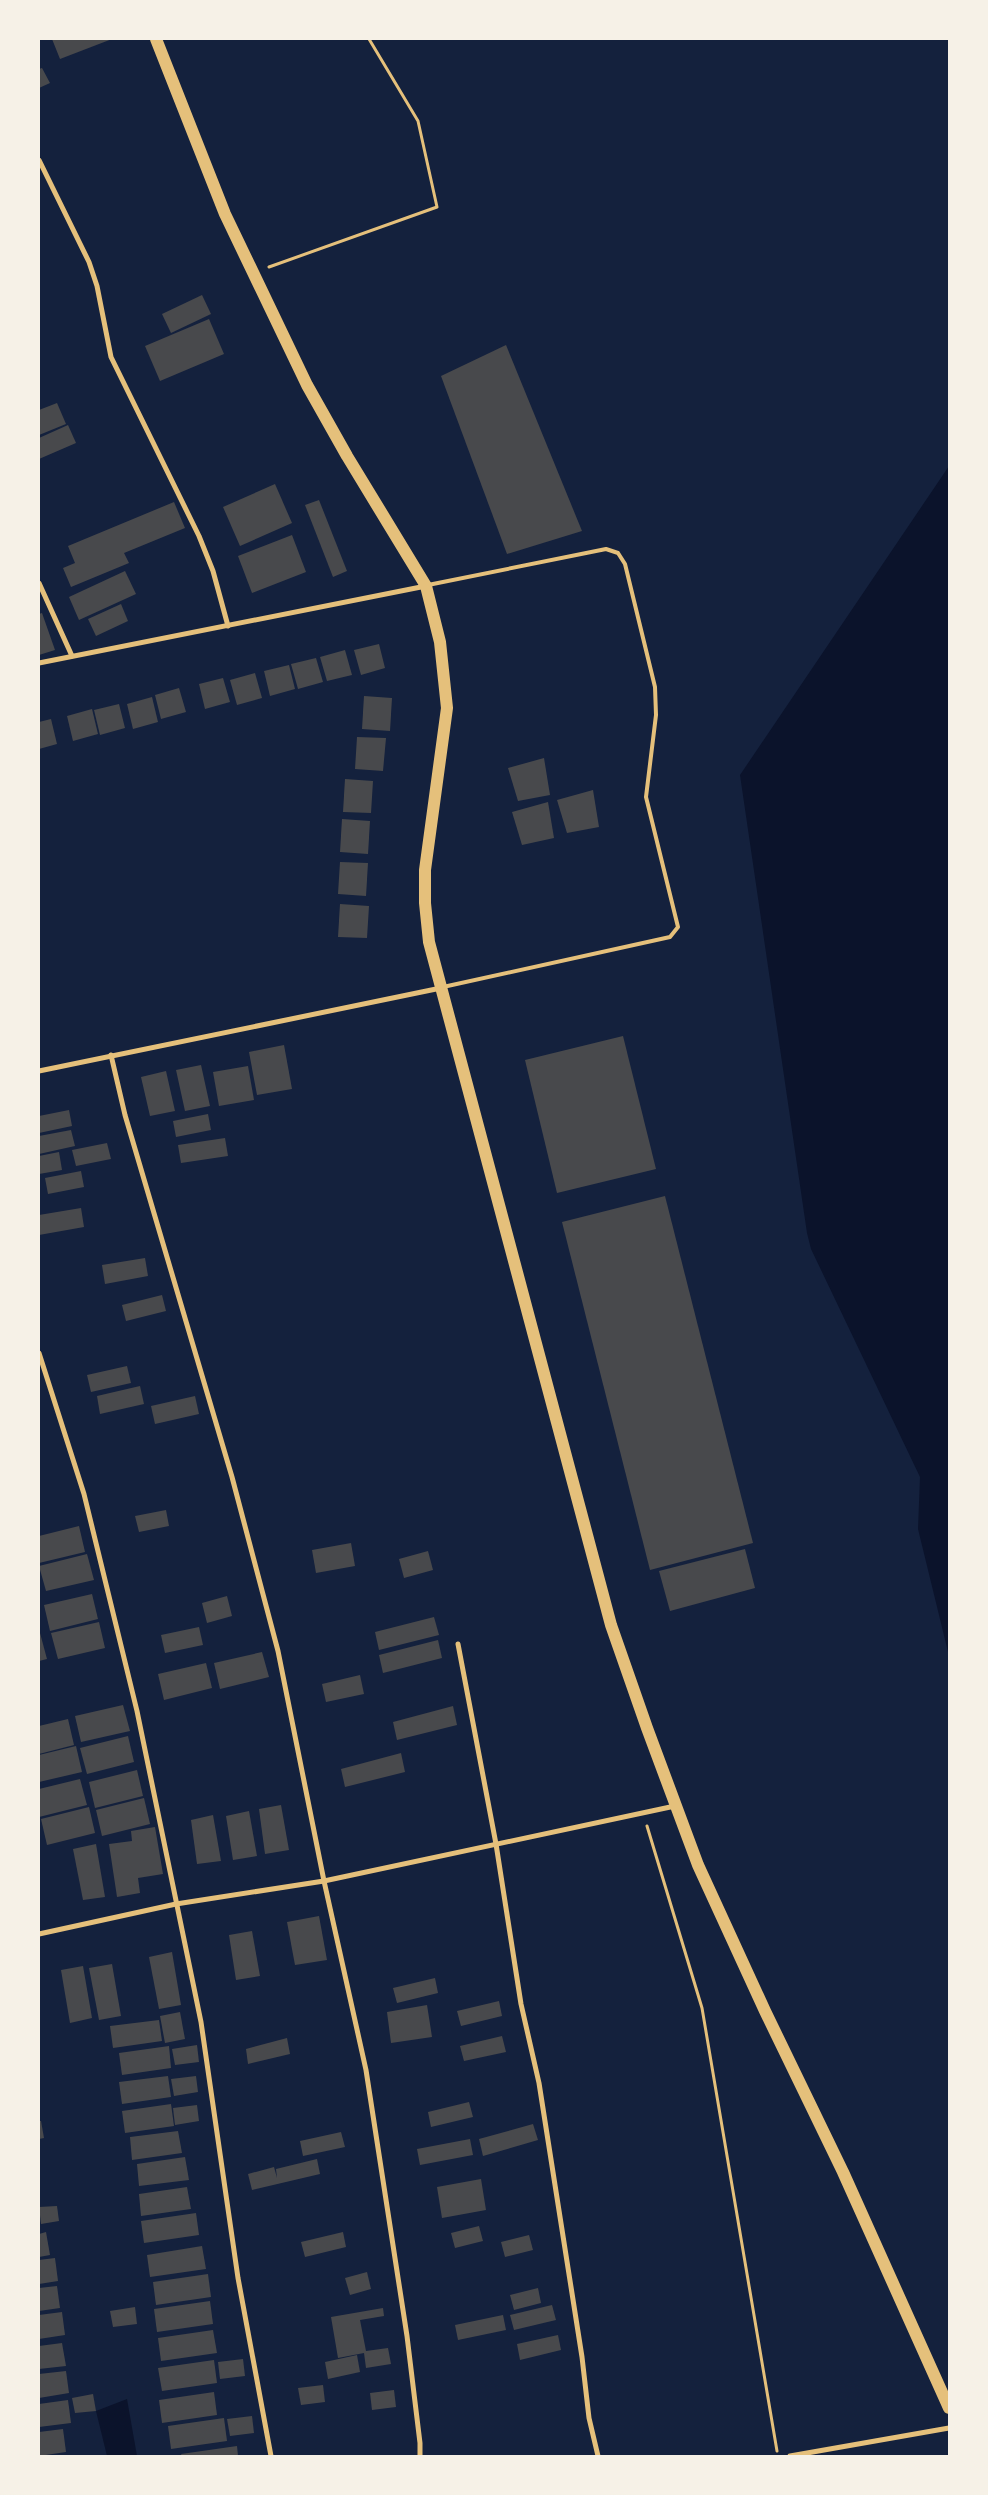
<svg xmlns="http://www.w3.org/2000/svg" width="988" height="2495" viewBox="0 0 988 2495" font-family="'IBM Plex Serif',serif">
<style>
.water{fill:#0b132b}
.building{fill:#48494c}
.lines{fill:none;stroke-linecap:round;stroke-linejoin:round}
.path{stroke:#e5c07b;stroke-width:3}
.service{stroke:#e5c07b;stroke-width:4}
.minor{stroke:#e5c07b;stroke-width:5}
.primary{stroke:#e5c07b;stroke-width:12}
</style>
<rect width="100%" height="100%" fill="#14213d"/>
<g class="water">
<polygon points="949,466 949,1656 918,1529 920,1477 811,1249 807,1233 740,775"/>
<polygon points="127,2399 137,2456 107,2456 96,2411"/>
</g>
<g class="building">
<polygon points="52,39 112,39 60,59"/>
<polygon points="42,68 50,83 39,88 39,69"/>
<polygon points="202,295 211,314 171,333 162,314"/>
<polygon points="209,319 224,354 160,381 145,346"/>
<polygon points="506,345 582,531 507,554 441,376"/>
<polygon points="57,403 66,424 39,435 39,410"/>
<polygon points="68,425 76,443 39,459 39,438"/>
<polygon points="275,484 292,523 240,546 223,507"/>
<polygon points="319,500 347,571 333,577 305,505"/>
<polygon points="174,502 185,528 124,553 129,563 71,587 63,568 75,563 68,546"/>
<polygon points="292,535 306,572 252,593 238,556"/>
<polygon points="125,571 136,594 79,620 69,597"/>
<polygon points="121,604 128,621 96,636 88,619"/>
<polygon points="42,613 55,650 39,655 39,614"/>
<polygon points="379,644 385,668 361,675 354,650"/>
<polygon points="345,650 352,675 327,681 320,657"/>
<polygon points="316,658 323,682 298,689 291,664"/>
<polygon points="289,665 295,689 270,696 264,671"/>
<polygon points="255,673 262,698 237,705 230,680"/>
<polygon points="223,678 230,702 205,709 199,684"/>
<polygon points="179,688 186,712 161,719 155,695"/>
<polygon points="364,696 392,698 390,731 362,729"/>
<polygon points="152,697 158,722 133,729 127,704"/>
<polygon points="119,704 125,728 100,735 94,710"/>
<polygon points="92,709 98,734 73,741 67,716"/>
<polygon points="51,719 57,744 39,749 39,722"/>
<polygon points="357,737 386,738 383,771 355,769"/>
<polygon points="544,758 550,795 518,801 508,768"/>
<polygon points="345,779 373,781 371,813 343,812"/>
<polygon points="593,790 599,827 567,833 557,800"/>
<polygon points="548,802 554,838 522,845 512,812"/>
<polygon points="342,819 370,821 368,854 340,852"/>
<polygon points="340,862 368,863 366,896 338,894"/>
<polygon points="340,904 369,906 367,938 338,937"/>
<polygon points="623,1036 656,1169 557,1193 525,1060"/>
<polygon points="284,1045 292,1089 257,1095 249,1052"/>
<polygon points="201,1065 210,1106 185,1111 176,1070"/>
<polygon points="248,1066 254,1100 219,1106 213,1072"/>
<polygon points="166,1071 175,1111 150,1116 141,1077"/>
<polygon points="69,1110 72,1126 39,1133 39,1116"/>
<polygon points="208,1114 211,1130 176,1137 173,1121"/>
<polygon points="71,1130 75,1146 39,1154 39,1136"/>
<polygon points="225,1138 228,1156 181,1163 178,1145"/>
<polygon points="107,1143 111,1159 76,1166 72,1150"/>
<polygon points="59,1152 62,1170 39,1174 39,1156"/>
<polygon points="81,1171 84,1187 48,1194 45,1178"/>
<polygon points="665,1196 753,1543 650,1570 562,1222"/>
<polygon points="81,1208 84,1227 39,1235 39,1215"/>
<polygon points="145,1258 148,1276 105,1284 102,1265"/>
<polygon points="162,1295 166,1311 126,1321 122,1305"/>
<polygon points="127,1366 131,1383 91,1392 87,1375"/>
<polygon points="140,1386 144,1404 100,1414 97,1396"/>
<polygon points="195,1396 199,1414 155,1424 151,1406"/>
<polygon points="166,1510 169,1526 139,1532 135,1516"/>
<polygon points="79,1526 85,1552 39,1563 39,1536"/>
<polygon points="351,1543 355,1566 316,1573 312,1550"/>
<polygon points="745,1549 755,1588 670,1611 659,1571"/>
<polygon points="428,1551 433,1570 404,1578 399,1559"/>
<polygon points="87,1554 94,1580 46,1591 39,1566"/>
<polygon points="92,1594 98,1619 50,1631 44,1605"/>
<polygon points="227,1596 232,1616 207,1623 202,1603"/>
<polygon points="434,1617 439,1635 379,1650 375,1632"/>
<polygon points="99,1622 105,1648 58,1659 51,1633"/>
<polygon points="199,1627 203,1645 165,1653 161,1635"/>
<polygon points="40,1633 47,1659 39,1661 39,1634"/>
<polygon points="438,1640 442,1658 383,1673 379,1655"/>
<polygon points="262,1652 269,1677 220,1689 214,1663"/>
<polygon points="206,1663 212,1688 164,1700 158,1674"/>
<polygon points="360,1675 364,1694 326,1702 322,1684"/>
<polygon points="123,1705 130,1731 81,1742 75,1716"/>
<polygon points="453,1706 457,1725 397,1740 393,1722"/>
<polygon points="68,1719 74,1745 39,1754 39,1726"/>
<polygon points="128,1736 134,1762 87,1774 80,1748"/>
<polygon points="76,1746 82,1772 39,1782 39,1755"/>
<polygon points="401,1753 405,1772 345,1787 341,1769"/>
<polygon points="137,1770 143,1796 95,1808 89,1782"/>
<polygon points="80,1779 87,1805 39,1817 39,1789"/>
<polygon points="144,1798 150,1824 102,1836 96,1810"/>
<polygon points="281,1805 289,1850 265,1854 259,1809"/>
<polygon points="89,1807 95,1833 47,1845 41,1819"/>
<polygon points="249,1811 257,1856 233,1860 226,1816"/>
<polygon points="213,1815 221,1861 197,1864 191,1820"/>
<polygon points="155,1827 163,1874 138,1878 140,1893 117,1897 109,1844 132,1841 131,1831"/>
<polygon points="96,1844 105,1897 83,1900 73,1849"/>
<polygon points="319,1916 327,1960 295,1965 287,1922"/>
<polygon points="252,1931 260,1976 236,1980 229,1935"/>
<polygon points="172,1952 181,2005 159,2009 149,1957"/>
<polygon points="112,1964 121,2016 99,2020 89,1968"/>
<polygon points="83,1966 92,2018 70,2023 61,1970"/>
<polygon points="435,1978 438,1993 397,2003 393,1988"/>
<polygon points="499,2001 502,2016 461,2026 457,2011"/>
<polygon points="427,2005 432,2037 391,2043 387,2012"/>
<polygon points="180,2012 185,2039 165,2043 160,2016"/>
<polygon points="159,2020 162,2041 113,2048 110,2026"/>
<polygon points="502,2036 506,2052 464,2061 460,2046"/>
<polygon points="287,2038 290,2054 248,2064 246,2049"/>
<polygon points="197,2045 199,2062 175,2065 172,2049"/>
<polygon points="169,2046 171,2068 122,2075 119,2053"/>
<polygon points="168,2076 171,2097 122,2104 119,2082"/>
<polygon points="196,2076 198,2092 174,2096 171,2079"/>
<polygon points="469,2102 473,2117 431,2127 428,2112"/>
<polygon points="171,2104 174,2126 125,2133 122,2111"/>
<polygon points="197,2105 199,2121 175,2125 173,2108"/>
<polygon points="39,2121 41,2121 44,2138 39,2139"/>
<polygon points="533,2124 538,2140 483,2156 479,2139"/>
<polygon points="178,2131 182,2153 132,2160 130,2137"/>
<polygon points="341,2132 345,2147 303,2156 300,2141"/>
<polygon points="470,2139 473,2155 420,2165 417,2149"/>
<polygon points="185,2157 189,2180 139,2186 137,2164"/>
<polygon points="317,2159 320,2174 252,2190 248,2174 274,2167 277,2178 276,2169"/>
<polygon points="481,2179 486,2210 442,2218 437,2187"/>
<polygon points="187,2187 191,2209 141,2216 139,2194"/>
<polygon points="57,2206 59,2221 41,2224 39,2207"/>
<polygon points="196,2213 199,2235 144,2243 141,2221"/>
<polygon points="479,2226 483,2241 455,2248 451,2233"/>
<polygon points="46,2232 50,2255 39,2257 39,2234"/>
<polygon points="343,2232 346,2247 305,2257 301,2242"/>
<polygon points="529,2235 533,2250 505,2257 501,2242"/>
<polygon points="202,2246 206,2269 150,2277 147,2255"/>
<polygon points="55,2258 58,2281 39,2284 39,2260"/>
<polygon points="367,2272 371,2289 350,2295 345,2278"/>
<polygon points="208,2274 211,2297 156,2305 153,2282"/>
<polygon points="57,2286 60,2308 39,2311 39,2288"/>
<polygon points="538,2288 541,2303 514,2310 510,2295"/>
<polygon points="210,2301 213,2324 157,2332 154,2309"/>
<polygon points="552,2305 556,2320 514,2330 510,2315"/>
<polygon points="135,2307 137,2324 113,2327 110,2311"/>
<polygon points="383,2308 384,2316 360,2320 366,2351 388,2348 391,2364 366,2368 364,2353 338,2358 331,2317"/>
<polygon points="62,2312 65,2335 39,2339 39,2315"/>
<polygon points="503,2315 506,2330 458,2340 455,2325"/>
<polygon points="213,2330 217,2353 161,2361 158,2338"/>
<polygon points="558,2335 561,2350 520,2360 517,2344"/>
<polygon points="62,2343 66,2366 39,2369 39,2346"/>
<polygon points="357,2355 360,2372 328,2379 325,2362"/>
<polygon points="243,2359 245,2376 220,2379 218,2362"/>
<polygon points="214,2360 217,2383 162,2391 158,2368"/>
<polygon points="66,2371 69,2393 39,2398 39,2374"/>
<polygon points="323,2385 325,2402 301,2405 298,2388"/>
<polygon points="394,2390 396,2407 372,2410 370,2393"/>
<polygon points="214,2392 217,2415 162,2423 159,2400"/>
<polygon points="93,2394 96,2411 75,2413 72,2398"/>
<polygon points="68,2400 71,2423 39,2427 39,2404"/>
<polygon points="252,2416 254,2433 230,2436 227,2419"/>
<polygon points="224,2418 227,2441 171,2449 168,2426"/>
<polygon points="63,2429 66,2452 39,2456 39,2432"/>
<polygon points="237,2446 238,2456 182,2456 181,2454"/>
</g>
<g class="lines">
<g class="path">
<polyline points="269,267 437,207 418,121 369,39"/>
<polyline points="647,1826 702,2008 777,2451"/>
</g>
<polyline class="service" points="428,585 606,549 618,553 625,564 655,687 656,715 646,797 678,927 670,937 443,987"/>
<g class="minor">
<polyline points="39,160 89,262 97,286 111,357 199,536 213,571 228,626"/>
<polyline points="39,583 72,656"/>
<polyline points="39,663 426,586"/>
<polyline points="111,1055 125,1115 232,1477 278,1651 324,1881 366,2070 407,2336 420,2443 420,2456"/>
<polyline points="39,1071 441,988"/>
<polyline points="39,1353 84,1494 137,1711 201,2022 238,2278 271,2456"/>
<polyline points="458,1644 496,1844 521,2004 539,2083 582,2357 589,2418 598,2456"/>
<polyline points="39,1934 176,1904 324,1881 675,1806"/>
<polyline points="790,2456 949,2428"/>
</g>
<polyline class="primary" points="156,39 225,214 307,385 347,456 426,586 440,642 447,708 425,870 425,903 429,942 611,1625 647,1728 698,1865 765,2011 843,2172 949,2408"/>
</g>
<rect width="988" height="2495" fill="none" stroke="#f6f1e7" stroke-width="80"/>
</svg>
